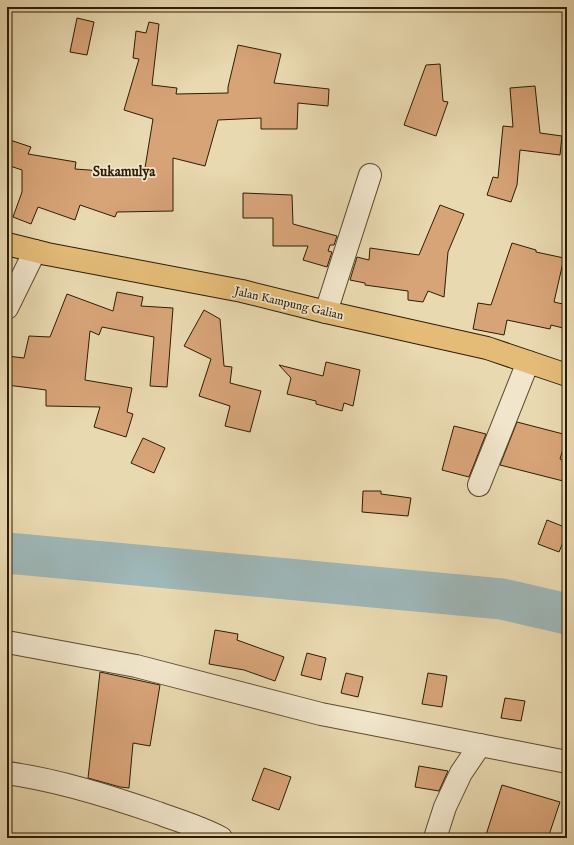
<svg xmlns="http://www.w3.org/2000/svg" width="574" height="845" viewBox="0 0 574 845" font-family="'IM FELL English',serif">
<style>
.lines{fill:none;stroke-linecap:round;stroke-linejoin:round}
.river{stroke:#9eb7b8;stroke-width:41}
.building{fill:#d7a478;stroke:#2e1c03}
.minor-casing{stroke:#5d4b2e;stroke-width:24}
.major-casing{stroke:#2e1c03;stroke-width:24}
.minor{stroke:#f1e6cc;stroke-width:22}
.major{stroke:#e4bc78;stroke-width:22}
.labels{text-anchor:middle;stroke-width:3.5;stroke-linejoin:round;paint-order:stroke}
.street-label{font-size:12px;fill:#2e1c03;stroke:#f1e6cc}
.quarter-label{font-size:14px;font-weight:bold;fill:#2e1c03;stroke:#f1e6cc}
</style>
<rect width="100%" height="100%" fill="#e9d9b0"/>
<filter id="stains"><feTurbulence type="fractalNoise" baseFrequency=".005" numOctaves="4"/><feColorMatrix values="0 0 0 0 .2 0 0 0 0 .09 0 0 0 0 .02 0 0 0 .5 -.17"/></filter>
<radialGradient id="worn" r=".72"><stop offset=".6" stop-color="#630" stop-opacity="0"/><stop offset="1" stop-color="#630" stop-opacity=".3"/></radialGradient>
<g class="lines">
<polyline class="river" points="7,553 502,599 567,614"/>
</g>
<g class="building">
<polygon points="77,18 94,22 87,55 70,52"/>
<polygon points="149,22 159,24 152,85 177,88 176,94 228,93 228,87 238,45 281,54 274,83 329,89 328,106 298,103 297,129 261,129 261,118 218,120 205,166 173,158 173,211 117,212 115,217 80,205 75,220 38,207 31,224 13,217 22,192 22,170 7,165 7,139 31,147 28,154 76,162 75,169 144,174 153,119 124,110 139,59 133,58 136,31 146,33"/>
<polygon points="440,64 443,101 448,102 436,136 404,125 426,65"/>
<polygon points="535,86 540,133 562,136 560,155 520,150 517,185 511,202 487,195 493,177 498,178 503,126 513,127 510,88"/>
<polygon points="243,193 292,195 293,224 337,236 334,245 330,245 328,251 332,252 327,267 303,260 308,246 273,246 273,218 243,218"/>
<polygon points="440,205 464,214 448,252 444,297 428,291 423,302 408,300 408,291 365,285 365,283 350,280 357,257 369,260 370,248 419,255"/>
<polygon points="512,243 536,250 536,252 564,258 554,302 567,305 567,329 551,325 550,329 507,320 504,335 473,329 478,303 491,305"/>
<polygon points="117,292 143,297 141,306 173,308 167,387 150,386 154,337 102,327 99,335 90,331 85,380 132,388 127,412 133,414 126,437 94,427 100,407 46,406 46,390 7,385 7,356 24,358 29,336 50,337 67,294 113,311"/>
<polygon points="204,310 220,319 224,366 232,367 230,383 261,391 250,432 225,426 230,406 199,396 211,359 184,346"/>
<polygon points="326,362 360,370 353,406 344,403 342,411 316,404 316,401 287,394 291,378 279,365 323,376"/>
<polygon points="517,422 567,435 560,459 567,463 567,482 500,465"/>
<polygon points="454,426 486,434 469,477 442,470"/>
<polygon points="143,438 165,448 154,473 131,463"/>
<polygon points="363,491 381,491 381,494 411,498 408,516 362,512"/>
<polygon points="547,520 567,528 567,533 559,552 538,544"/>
<polygon points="215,630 238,634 237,640 284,657 275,681 244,670 209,664"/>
<polygon points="307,653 326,658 321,680 301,675"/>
<polygon points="100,672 160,685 150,746 133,743 129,788 120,787 88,778"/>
<polygon points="346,673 363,677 358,697 341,693"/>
<polygon points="428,673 447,676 442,707 422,704"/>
<polygon points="505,698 525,701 521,721 501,718"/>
<polygon points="419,766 448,771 439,791 415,787"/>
<polygon points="264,768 291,777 279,810 252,800"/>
<polygon points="502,785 560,802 548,838 485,838"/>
</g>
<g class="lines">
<defs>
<g id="minor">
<polyline points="7,308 35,251"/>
<polyline points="326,312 370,175"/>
<polyline points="479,485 528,362"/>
<polyline points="7,642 136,666 321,714 567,762"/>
<path d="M7,773C58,780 109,796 158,813C179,821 201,827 221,838"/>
<polyline points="435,838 445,807 461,773 480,745"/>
</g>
<polyline id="major" points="7,244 47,254 242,291 326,312 487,348 567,375"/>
</defs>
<use href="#minor" class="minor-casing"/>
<use href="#major" class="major-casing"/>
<use href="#minor" class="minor"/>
<use href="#major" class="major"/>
</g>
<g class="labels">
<g class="street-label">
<text transform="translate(289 303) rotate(13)" y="4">Jalan Kampung Galian</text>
</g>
<g class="quarter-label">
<text x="124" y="176">Sukamulya</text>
</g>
</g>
<rect width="574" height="845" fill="none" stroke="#e9d9b0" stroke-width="24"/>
<rect x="8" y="8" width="558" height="829" fill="none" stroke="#2e1c03" stroke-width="2"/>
<rect x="12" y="12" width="550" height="821" fill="none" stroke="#2e1c03"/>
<rect width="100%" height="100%" filter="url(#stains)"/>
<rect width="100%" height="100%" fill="url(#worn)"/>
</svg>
